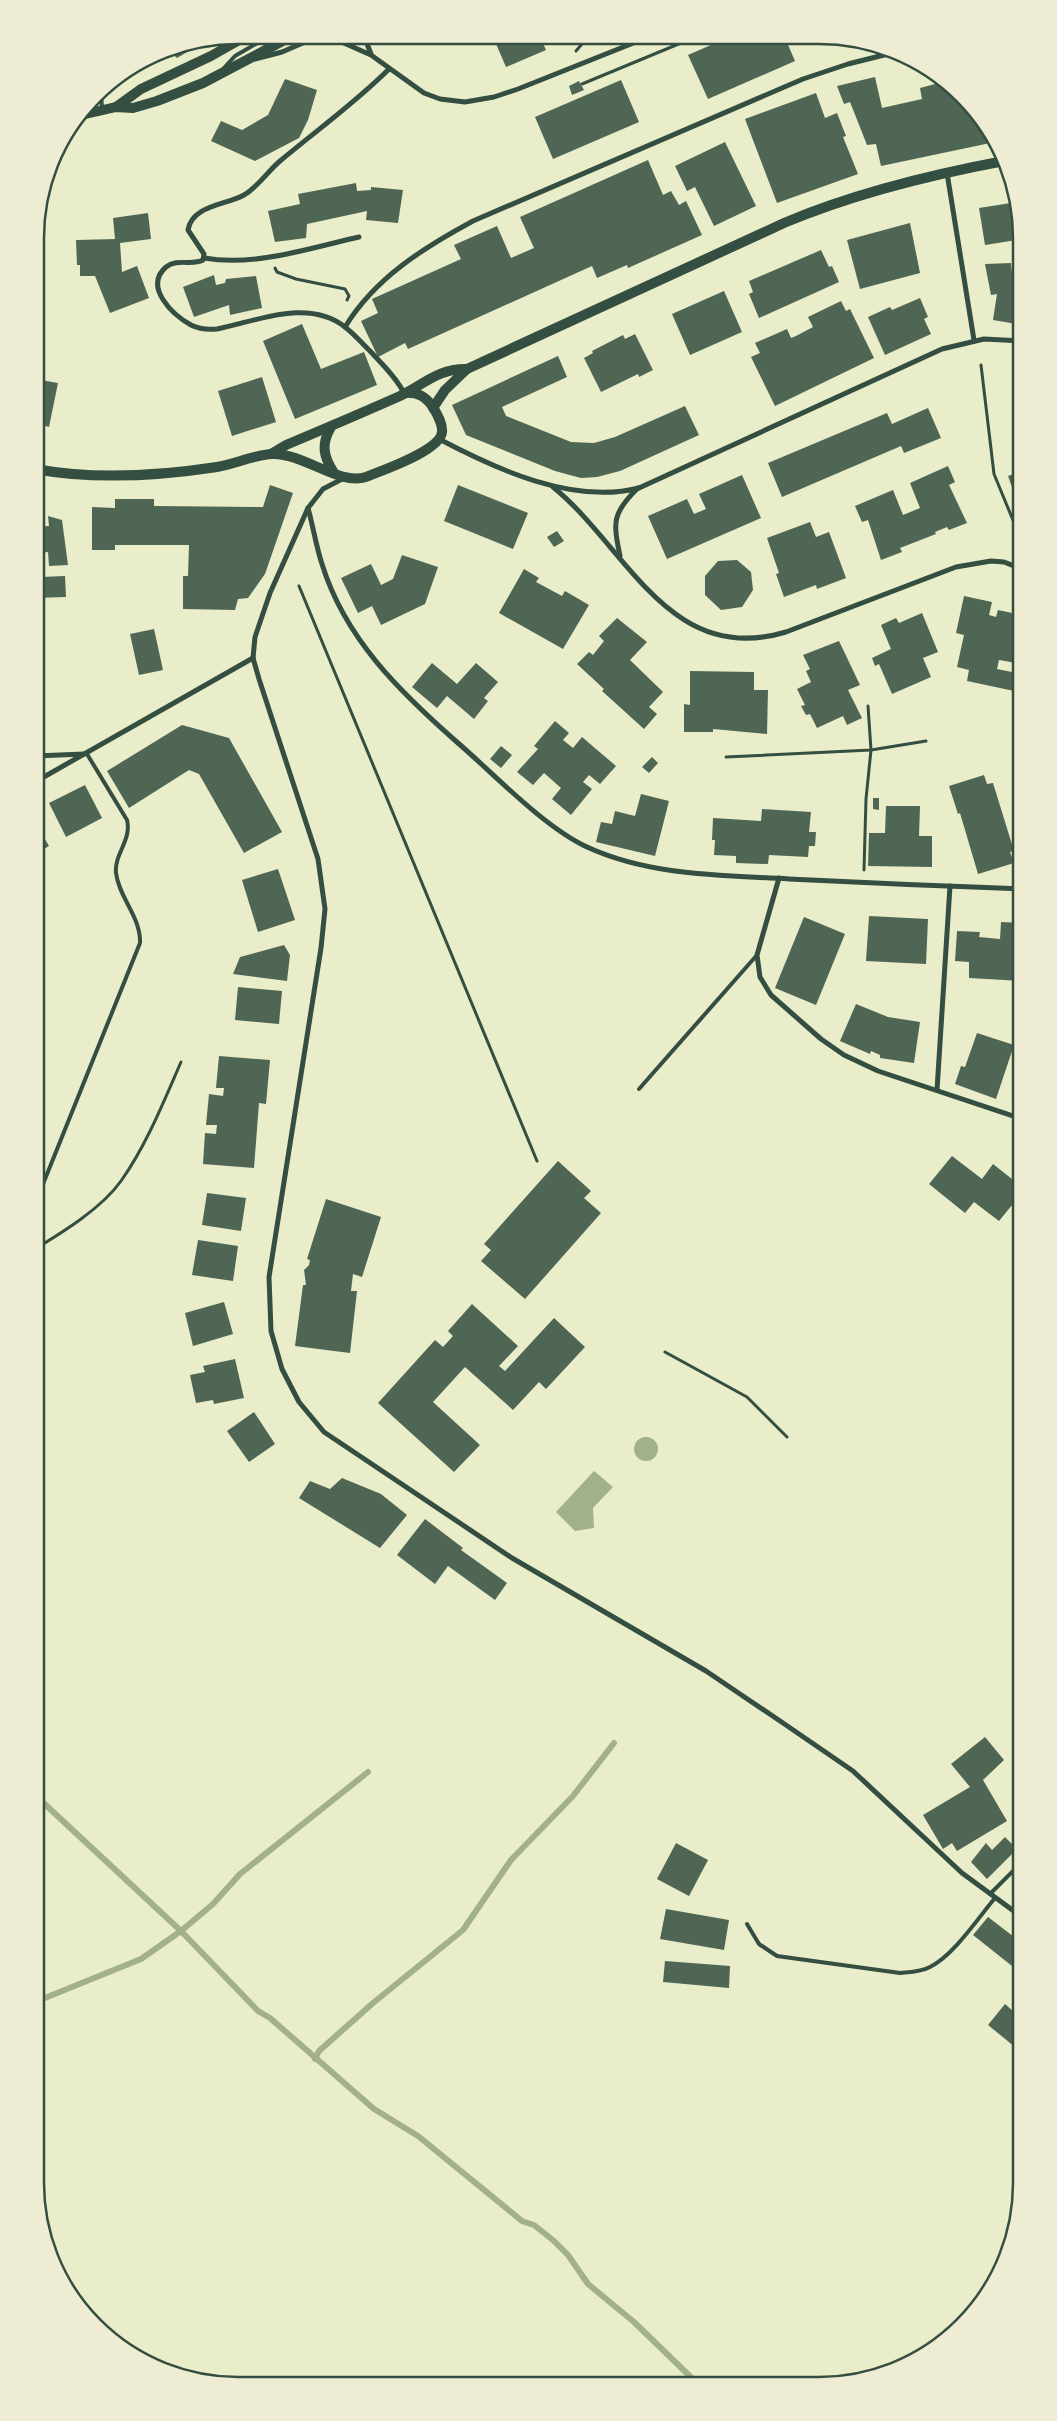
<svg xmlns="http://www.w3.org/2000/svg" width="1057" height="2421" viewBox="0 0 1057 2421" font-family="'DejaVu Sans',sans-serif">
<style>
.water{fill:#a3b18a}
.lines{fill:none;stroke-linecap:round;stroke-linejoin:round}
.stream{stroke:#a3b18a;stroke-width:6}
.building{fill:#4f6655}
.path{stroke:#344e41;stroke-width:3}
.service{stroke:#344e41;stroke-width:4}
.minor{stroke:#344e41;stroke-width:5}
.secondary{stroke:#344e41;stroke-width:10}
.rim{fill:none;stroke:#344e41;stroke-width:2.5}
</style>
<rect width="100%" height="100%" fill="#e9edc9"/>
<g class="water">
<circle cx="646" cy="1449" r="12"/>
<polygon points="594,1471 613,1487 593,1508 594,1528 575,1531 556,1512"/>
</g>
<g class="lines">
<g class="stream">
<polyline points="35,1795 181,1931 258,2011 270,2018 374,2109 418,2136 522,2221 534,2225 554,2241 568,2255 588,2284 634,2322 699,2385"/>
<polyline points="35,2002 141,1959 181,1931 213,1904 240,1874 368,1772"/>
<polyline points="315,2059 319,2051 373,2003 463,1930 511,1860 573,1796 614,1743"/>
</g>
</g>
<g class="building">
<polygon points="493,37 540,37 546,50 506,67"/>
<polygon points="727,38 785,38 795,61 708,99 688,55"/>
<polygon points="204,42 177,58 167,49"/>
<polygon points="937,75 953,85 988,125 995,142 881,166 876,144 867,145 850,102 844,104 837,86 875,77 882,108 922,99 920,88 939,83"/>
<polygon points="285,79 317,90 308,120 299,138 255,161 211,141 221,121 242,130 268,115"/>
<polygon points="621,80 639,122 553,159 535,117"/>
<polygon points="579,81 584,90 572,95 569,86"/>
<polygon points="816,93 825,118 837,113 846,136 843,137 858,174 777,203 745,119"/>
<polygon points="725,142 756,206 714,226 695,187 687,191 675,166"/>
<polygon points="648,160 663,195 671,191 679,205 686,201 702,235 628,268 627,265 597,278 592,266 408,349 405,343 378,357 361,321 378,313 372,299 461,259 454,245 497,226 511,258 534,248 520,217"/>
<polygon points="356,183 357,191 371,190 371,187 403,190 398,223 366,220 367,211 307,224 306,238 275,242 268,211 300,204 298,194"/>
<polygon points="1017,202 1022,239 985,245 979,208"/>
<polygon points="148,213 151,239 120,243 122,272 137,266 149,298 110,313 95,276 80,276 80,265 77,265 76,240 115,239 113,218"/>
<polygon points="910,223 920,273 860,289 847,240"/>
<polygon points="821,250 829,267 832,266 839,282 759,318 749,294 753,292 749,281"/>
<polygon points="1011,263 1013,283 1022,285 1022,325 993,320 997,294 991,295 985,264"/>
<polygon points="214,275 216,285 225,283 226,279 256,276 262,308 230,315 229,305 194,317 183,287"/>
<polygon points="724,291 742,332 690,355 672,314"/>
<polygon points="920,298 928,317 924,319 931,334 885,355 868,317 890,307 892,310"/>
<polygon points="841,301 846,311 850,309 874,358 775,406 751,357 760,353 755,343 787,329 791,338 796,336 813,327 808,317"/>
<polygon points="302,324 321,369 364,352 377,385 295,419 263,341"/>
<polygon points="635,334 653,370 639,377 638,374 601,392 584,358 593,353 592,351 623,335 625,339"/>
<polygon points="558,356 567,377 502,407 506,416 571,442 594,443 615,437 685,406 699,435 620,471 597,477 581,478 555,471 466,435 452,405"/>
<polygon points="262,377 276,422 232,436 218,391"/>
<polygon points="35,379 58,383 49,427 35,423"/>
<polygon points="1022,396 1022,428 1020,428 1014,398"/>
<polygon points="928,408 941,438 904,453 901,446 782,497 768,463 887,413 892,424"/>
<polygon points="948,466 955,482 949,485 967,523 949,530 947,527 935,532 936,534 900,548 902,552 881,560 868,520 862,522 855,506 893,490 903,515 920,508 910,483"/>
<polygon points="1022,471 1022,515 1008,476"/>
<polygon points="742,475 761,518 667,559 648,516 687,499 694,514 706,509 699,494"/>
<polygon points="270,485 293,493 265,574 248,598 238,599 235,610 183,609 183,576 188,576 189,545 115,545 115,550 92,550 92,507 115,508 115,499 154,499 154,506 263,507"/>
<polygon points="458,485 528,513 513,549 444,521"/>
<polygon points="48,516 62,520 68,565 49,566 48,552 39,553 41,577 65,576 66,597 35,598 35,527 49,526"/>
<polygon points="810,522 816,537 829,532 846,578 817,589 816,585 784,597 776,574 779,573 767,538"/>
<polygon points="557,531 564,541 554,547 547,537"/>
<polygon points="402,555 438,567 425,604 381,625 372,606 358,613 341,578 371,564 381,585 393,579"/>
<polygon points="737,560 751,572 753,590 742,607 721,610 705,595 705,576 718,561"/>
<polygon points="524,569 539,578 536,582 562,596 565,591 589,605 563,649 499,613"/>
<polygon points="964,596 992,602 989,615 996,617 998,610 1022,615 1022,664 999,660 997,669 1017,673 1014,691 967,681 969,670 957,667 964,635 956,633"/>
<polygon points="922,613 938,652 923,658 931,677 892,694 879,664 875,666 872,658 891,649 881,625 896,618 899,623"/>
<polygon points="617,618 647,642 630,660 663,692 649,707 657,714 644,729 602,691 604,689 577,664 589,652 593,655 604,641 599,636"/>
<polygon points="154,629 163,670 139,675 130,634"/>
<polygon points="839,641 860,685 848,690 862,718 847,725 843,716 817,728 810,714 806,715 801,706 805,705 797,689 811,682 806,671 810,669 803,655"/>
<polygon points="432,663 457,684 476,663 498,682 484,698 488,701 474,719 447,696 437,708 412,687"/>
<polygon points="690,671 754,672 754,690 768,690 767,734 713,729 713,732 684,732 684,704 690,705"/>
<polygon points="555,721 569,733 563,740 573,748 582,737 616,766 600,784 589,775 583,782 592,789 571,815 552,799 561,788 544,773 533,785 517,772 538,749 534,746"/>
<polygon points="182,725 229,738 282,832 244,853 199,774 189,770 129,808 107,771"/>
<polygon points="501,746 512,755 501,768 490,759"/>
<polygon points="652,757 658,763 649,773 642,767"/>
<polygon points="984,775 987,784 993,783 1014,851 1010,852 1014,863 978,874 960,813 958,814 949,786"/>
<polygon points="85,785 102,818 66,837 49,803"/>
<polygon points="641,794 669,801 655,856 596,842 601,822 612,824 615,811 635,816"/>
<polygon points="873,798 879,798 879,810 873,809"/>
<polygon points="886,806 920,806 919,836 932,836 932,867 868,866 869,833 885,833"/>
<polygon points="762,809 811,812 809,832 816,832 815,846 809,846 808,857 769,855 768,864 736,863 736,856 714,855 715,840 712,840 713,818 761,821"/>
<polygon points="35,822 49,846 35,854"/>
<polygon points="278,869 295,920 258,932 242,880"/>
<polygon points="869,916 928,919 926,964 866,961"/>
<polygon points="804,917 845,934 816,1005 775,988"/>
<polygon points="1001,922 1022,923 1022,981 969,978 969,962 955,961 957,931 980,932 979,937 1000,939"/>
<polygon points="284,945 290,955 287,981 233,974 240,957"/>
<polygon points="238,987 282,991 279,1024 235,1020"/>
<polygon points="856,1004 888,1017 920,1022 914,1063 880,1058 880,1055 871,1051 870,1054 840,1041"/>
<polygon points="977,1033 1014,1045 996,1099 955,1084 961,1066 965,1067"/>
<polygon points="219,1056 270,1060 266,1104 259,1103 254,1168 203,1164 205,1133 216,1134 217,1125 206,1125 209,1094 223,1096 224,1088 216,1088"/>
<polygon points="952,1156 982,1179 993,1164 1022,1187 1022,1193 999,1221 974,1202 965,1213 929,1184"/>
<polygon points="558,1161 591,1191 584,1198 601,1213 525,1299 481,1261 491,1250 484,1244"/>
<polygon points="207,1193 246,1198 241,1231 202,1225"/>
<polygon points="326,1199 381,1217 362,1277 353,1274 351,1291 357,1291 350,1353 295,1346 303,1285 306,1285 304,1270 309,1265 310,1260 307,1259"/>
<polygon points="198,1240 238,1246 233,1281 192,1275"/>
<polygon points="224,1302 233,1334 193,1346 185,1313"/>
<polygon points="472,1304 518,1346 499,1366 505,1371 554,1318 585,1347 546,1389 539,1382 513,1410 465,1367 433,1402 480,1445 454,1472 378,1403 435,1340 443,1347 453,1336 448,1331"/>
<polygon points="235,1359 244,1398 214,1404 213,1400 196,1403 190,1375 205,1372 203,1366"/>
<polygon points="254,1412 275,1444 249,1462 227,1431"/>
<polygon points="342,1478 381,1494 407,1515 380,1548 299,1498 310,1481 330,1489"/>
<polygon points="425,1519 463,1548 461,1550 507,1583 495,1600 448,1566 435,1584 397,1555"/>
<polygon points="985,1737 1004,1760 983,1780 1007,1821 957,1851 952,1843 943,1849 923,1815 970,1787 951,1764"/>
<polygon points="1005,1837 1017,1849 987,1879 971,1862 986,1843 992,1850"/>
<polygon points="676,1843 708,1860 689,1896 657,1879"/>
<polygon points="666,1909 729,1920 724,1950 660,1939"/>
<polygon points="988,1917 1022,1943 1022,1974 973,1935"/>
<polygon points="665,1961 730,1966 729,1988 663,1982"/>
<polygon points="1022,2001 1022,2049 1020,2051 988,2025 1005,2004 1013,2011"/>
</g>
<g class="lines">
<g class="path">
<polyline points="708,38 710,38"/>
<polyline points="576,51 588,37"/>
<polyline points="582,84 693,38"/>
<polyline points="275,268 277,272 296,279 345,289 349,296 347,300"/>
<polyline points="981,365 994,474 1022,542"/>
<polyline points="299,586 537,1161"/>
<polyline points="726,757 871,750 926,741"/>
<polyline points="864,870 866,799 871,750 868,706"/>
<path d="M35,1249C63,1232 102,1208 121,1181C146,1146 164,1101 181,1062"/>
<polyline points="1022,1282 1020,1277 1022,1272"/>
<polyline points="665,1352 747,1397 787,1437"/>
</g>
<g class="service">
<polyline points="223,69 235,56 271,35"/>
<polyline points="101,90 102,110"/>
<polyline points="639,1089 757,955"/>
<path d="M35,1204L140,943C141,917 119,898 116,873C114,854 132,840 127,820L87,754"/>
<polyline points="1022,1253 1020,1246 1022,1238"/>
<polyline points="1017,1774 1017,1823 1022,1830"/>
<polyline points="990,1894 1022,1862"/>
<path d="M747,1924L759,1944L777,1956L900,1973C910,1972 921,1972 930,1967C954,1955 978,1918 995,1898"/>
</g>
<g class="minor">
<polyline points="328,36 371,55 424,93 440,99 465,102 494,97 518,89 646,38"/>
<polyline points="364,36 371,54"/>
<polyline points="255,59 282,52 319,36"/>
<path d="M389,69C355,103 317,130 280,161C268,171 258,187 244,195C227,205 192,205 188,230L204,254L203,260C192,266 177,258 166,267C143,287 173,315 191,325C199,329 208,330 217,329C257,321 308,298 345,327C354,334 362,343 370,351C382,364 396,377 404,393"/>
<polyline points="947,173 974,340"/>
<path d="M204,258C255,267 310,248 359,237"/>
<path d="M345,327C375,278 423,248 473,221L803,79L848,64L896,52"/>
<path d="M439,439C496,469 573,505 639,488L942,349L984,339L1022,341"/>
<polyline points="344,478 323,489 308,508 270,593 255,637 253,658 259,679 318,859 325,909 321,948 269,1277 271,1331 282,1369 299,1402 324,1432 512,1558 706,1671 783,1723 853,1771 962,1873 1022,1917"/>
<path d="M553,487C627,547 669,667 786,632L956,567L991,561L1004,562L1022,569"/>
<path d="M308,508C313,526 316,546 322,564C345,639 401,693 458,743C495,775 544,827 587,847C650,876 721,875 789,879C867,883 944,886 1022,889"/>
<path d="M620,556C613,522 612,513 638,488"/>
<polyline points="35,756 84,754"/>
<polyline points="35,782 253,658"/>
<polyline points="779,878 757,955 760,977 771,995 821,1039 844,1055 878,1071 1022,1119"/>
<polyline points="937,1090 950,886"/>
</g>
<g class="secondary">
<polyline points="116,107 141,89 211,56 248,35"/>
<polyline points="81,115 116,107 133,108 157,101 203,83 294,35"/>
<path d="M433,408L445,390L467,369L784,223C855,193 929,175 1004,161"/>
<path d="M331,427C321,444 323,456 334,473"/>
<path d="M271,454L286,445C324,429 362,413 400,396C423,385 439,368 467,369"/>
<path d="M35,469C94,480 158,476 217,467C235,464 254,455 272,454C304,453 339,486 366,477C383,470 440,451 442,432C443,424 437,414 433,407C425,396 418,392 404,393"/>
</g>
</g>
<path d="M0 0H1057V2421H0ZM238 44H819A194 194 0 0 1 1013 238V2183A194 194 0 0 1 819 2377H238A194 194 0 0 1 44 2183V238A194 194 0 0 1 238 44Z" fill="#eeecd3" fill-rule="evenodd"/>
<path class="rim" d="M238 44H819A194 194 0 0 1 1013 238V2183A194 194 0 0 1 819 2377H238A194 194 0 0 1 44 2183V238A194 194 0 0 1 238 44Z"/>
</svg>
